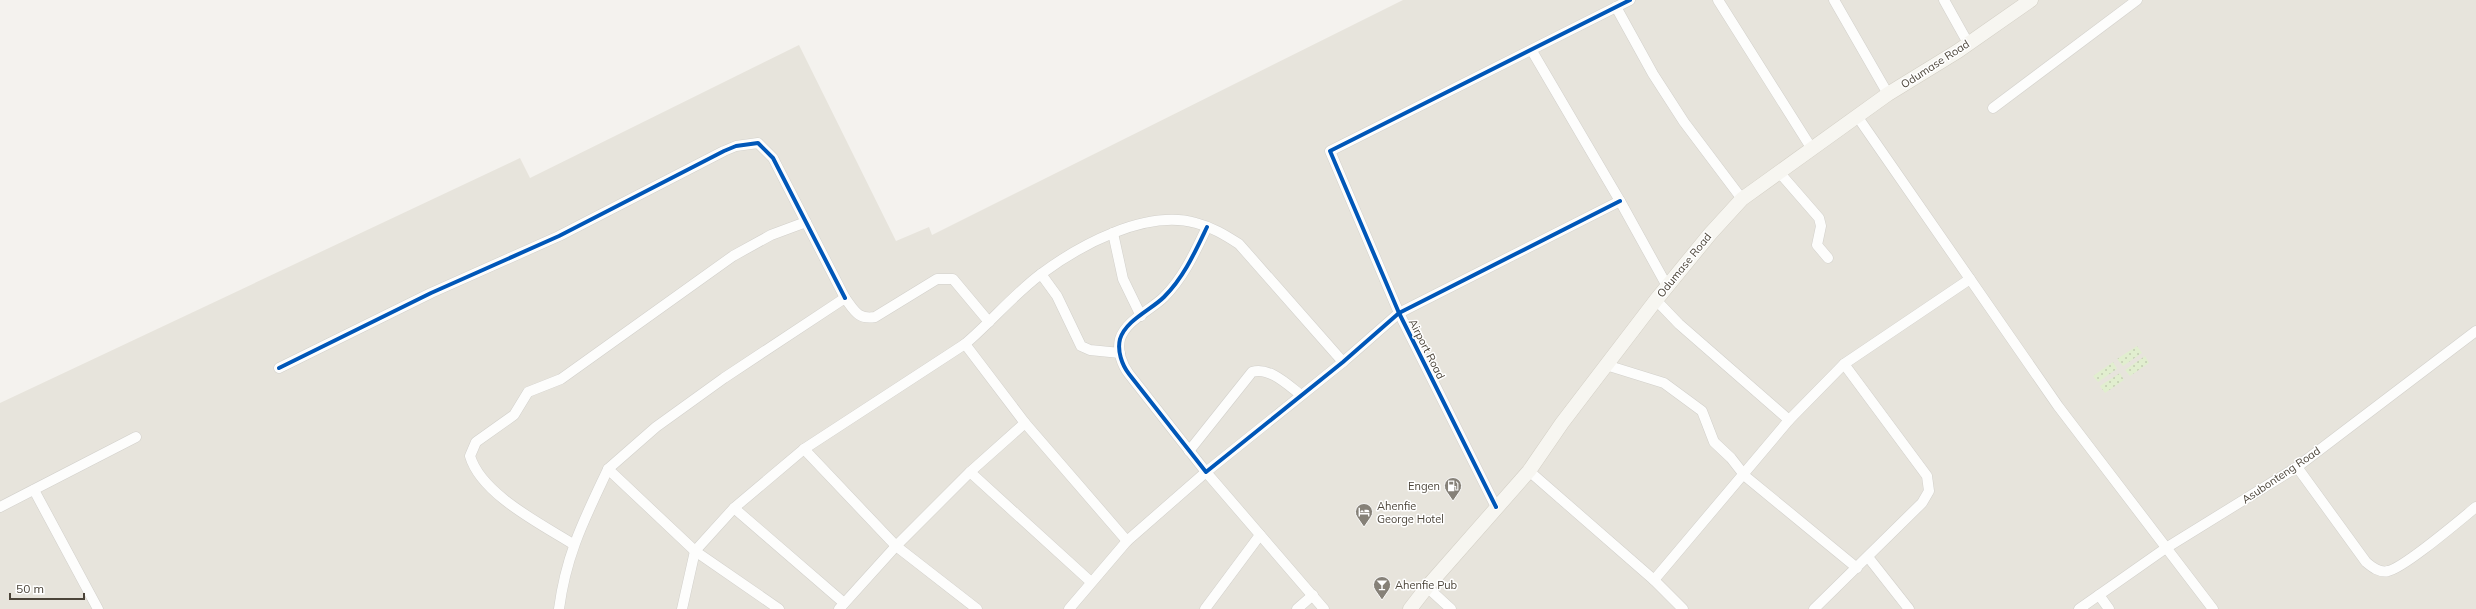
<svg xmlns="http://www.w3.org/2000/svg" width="2476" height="609" viewBox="0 0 2476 609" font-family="Mulish,sans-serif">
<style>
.residential{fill:#e7e4dc}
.grass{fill:url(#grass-dots)}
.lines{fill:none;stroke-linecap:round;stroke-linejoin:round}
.street-casing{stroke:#d2d0cb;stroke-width:11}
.secondary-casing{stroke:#d3cfc5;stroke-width:15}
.street{stroke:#fdfdfc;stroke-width:10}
.secondary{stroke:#f7f6f1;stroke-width:14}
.cycleway-casing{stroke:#fff;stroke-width:6}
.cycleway{stroke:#0057b8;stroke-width:4}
.labels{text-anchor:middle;stroke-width:3;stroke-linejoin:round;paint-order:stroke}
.street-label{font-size:11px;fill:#4b4439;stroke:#fff}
.poi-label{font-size:11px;fill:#4b4439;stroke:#fff;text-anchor:start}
</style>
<defs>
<pattern id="grass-dots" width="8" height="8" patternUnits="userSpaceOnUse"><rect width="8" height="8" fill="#e1eecf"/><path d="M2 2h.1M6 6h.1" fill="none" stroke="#c3cdb2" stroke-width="1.8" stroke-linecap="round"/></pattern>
</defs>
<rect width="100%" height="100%" fill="#f4f2ee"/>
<polygon class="residential" points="1403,0 2476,0 2476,609 0,609 0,403 520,158 530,178 799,45 896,241 929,227 932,235"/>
<g class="grass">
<polygon points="2137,346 2142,353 2123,366 2117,359"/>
<polygon points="2145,356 2149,363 2130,376 2125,370"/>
<polygon points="2113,362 2117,369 2098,382 2093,376"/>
<polygon points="2120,373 2124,380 2105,393 2100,386"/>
</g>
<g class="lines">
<defs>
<g id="street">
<polyline points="1718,0 1812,149"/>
<polyline points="1834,0 1888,94"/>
<polyline points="1944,0 1968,43"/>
<polyline points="1616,7 1653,74 1684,122 1742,199"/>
<polyline points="1532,51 1620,201 1667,286"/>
<polyline points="1993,108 2137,0"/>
<polyline points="1857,116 2058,406 2213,609"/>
<polyline points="1779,172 1819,218 1821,226 1817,245 1828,258"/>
<path d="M1207,227C1195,252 1184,277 1164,297C1151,310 1126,320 1120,339C1117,351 1122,365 1129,374L1206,472L1343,362L1399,313L1620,201"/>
<polyline points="1113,233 1123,279 1141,316"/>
<polyline points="1041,274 1057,296 1081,346 1090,350 1120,353"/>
<polyline points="1656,300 1679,324 1789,420"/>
<polyline points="1606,365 1664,383 1702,411 1714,442 1731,458 1745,476 1857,568"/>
<polyline points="279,368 431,293 559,236 724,151 736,146 758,143 773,158 845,298"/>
<polyline points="804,449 896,546 977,609"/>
<path d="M1189,451L1252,372C1269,366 1289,386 1301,395"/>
<path d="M2297,467L2366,562C2372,567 2379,573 2388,571C2404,568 2460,520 2476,507"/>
<polyline points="1529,471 1654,580 1683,609"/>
<polyline points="970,472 1091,582"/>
<polyline points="34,490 98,609"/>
<polyline points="0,507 136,437"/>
<polyline points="1496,507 1399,313 1330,151 1630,0"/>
<polyline points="734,508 844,603"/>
<path d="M1127,541L1025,423L965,344C991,322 1014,294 1041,274C1080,245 1146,209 1196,223C1212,227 1225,235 1239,244L1343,362"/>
<path d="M573,544C541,524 481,494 470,456L476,442L514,415L528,392L561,379L733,256L771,235L806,222"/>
<polyline points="1868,557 1909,609"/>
<polyline points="1654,580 1789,420 1844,364 1970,279"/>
<polyline points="1427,587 1451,609"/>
<polyline points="2099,595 2109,609"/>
<path d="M559,609C566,554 585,518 608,469"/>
<polyline points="682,609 695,551 734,508 804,449 965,344"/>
<path d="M779,609L695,551L608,469L656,427L724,378L845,298C854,310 858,320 875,317L937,279H953L989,322"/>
<polyline points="839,609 896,546 970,472 1025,423"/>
<polyline points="1069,609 1127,541 1206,472 1324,609"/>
<polyline points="1205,609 1260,535"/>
<polyline points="1297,609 1313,595"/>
<polyline points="1814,609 1922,503 1929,491 1927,476 1844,364"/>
<polyline points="2079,609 2166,548 2297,467 2476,331"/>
</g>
<polyline id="secondary" points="1410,609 1427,587 1529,471 1562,423 1656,300 1710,234 1742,199 1888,94 1958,51 2031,0"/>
</defs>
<use href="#street" class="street-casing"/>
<use href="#secondary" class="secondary-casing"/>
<use href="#street" class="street"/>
<use href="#secondary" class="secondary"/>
<defs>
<g id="cycleway">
<path d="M1207,227C1195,252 1184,277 1164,297C1151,310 1126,320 1120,339C1117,351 1122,365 1129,374L1206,472L1343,362L1399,313L1620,201"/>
<polyline points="279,368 431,293 559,236 724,151 736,146 758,143 773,158 845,298"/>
<polyline points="1496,507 1399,313 1330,151 1630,0"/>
</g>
</defs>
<use href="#cycleway" class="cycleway-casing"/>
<use href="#cycleway" class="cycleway"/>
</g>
<defs>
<symbol id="fuel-pin" viewBox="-11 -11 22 30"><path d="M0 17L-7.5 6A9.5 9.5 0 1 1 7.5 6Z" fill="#868178" stroke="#fff"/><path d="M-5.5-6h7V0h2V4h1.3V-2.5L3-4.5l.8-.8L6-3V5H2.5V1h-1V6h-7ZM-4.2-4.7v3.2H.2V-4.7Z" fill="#fff"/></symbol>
<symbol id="hotel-pin" viewBox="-11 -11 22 30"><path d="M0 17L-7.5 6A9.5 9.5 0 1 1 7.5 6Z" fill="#868178" stroke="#fff"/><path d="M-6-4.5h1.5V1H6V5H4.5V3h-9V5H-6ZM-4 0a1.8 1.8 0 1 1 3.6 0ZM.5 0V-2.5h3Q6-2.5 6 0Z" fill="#fff"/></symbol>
<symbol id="bar-pin" viewBox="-11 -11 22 30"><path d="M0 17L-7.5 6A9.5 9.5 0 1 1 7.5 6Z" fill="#868178" stroke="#fff"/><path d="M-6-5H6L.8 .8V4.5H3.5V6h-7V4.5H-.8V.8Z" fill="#fff"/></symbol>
</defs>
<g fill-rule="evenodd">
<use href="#fuel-pin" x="1443" y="476" width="20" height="27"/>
<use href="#hotel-pin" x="1354" y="502" width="20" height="27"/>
<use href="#bar-pin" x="1372" y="575" width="20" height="27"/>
</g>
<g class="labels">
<g class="street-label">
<text transform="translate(1935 64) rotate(-33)" y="4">Odumase Road</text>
<text transform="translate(1684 265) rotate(-51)" y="4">Odumase Road</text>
<text transform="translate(1427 349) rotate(63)" y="4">Airport Road</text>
<text transform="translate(2281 475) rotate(-34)" y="4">Asubonteng Road</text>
</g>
<g class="poi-label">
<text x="1440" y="490" text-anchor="end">Engen</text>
<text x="1377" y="510">Ahenfie<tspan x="1377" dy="13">George Hotel</tspan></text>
<text x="1395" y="589">Ahenfie Pub</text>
</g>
</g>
<path d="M10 593v6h74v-6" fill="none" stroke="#4b4439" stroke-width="2"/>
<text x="16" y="593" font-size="12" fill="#4b4439" stroke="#ffffff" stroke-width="3" paint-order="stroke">50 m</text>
</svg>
